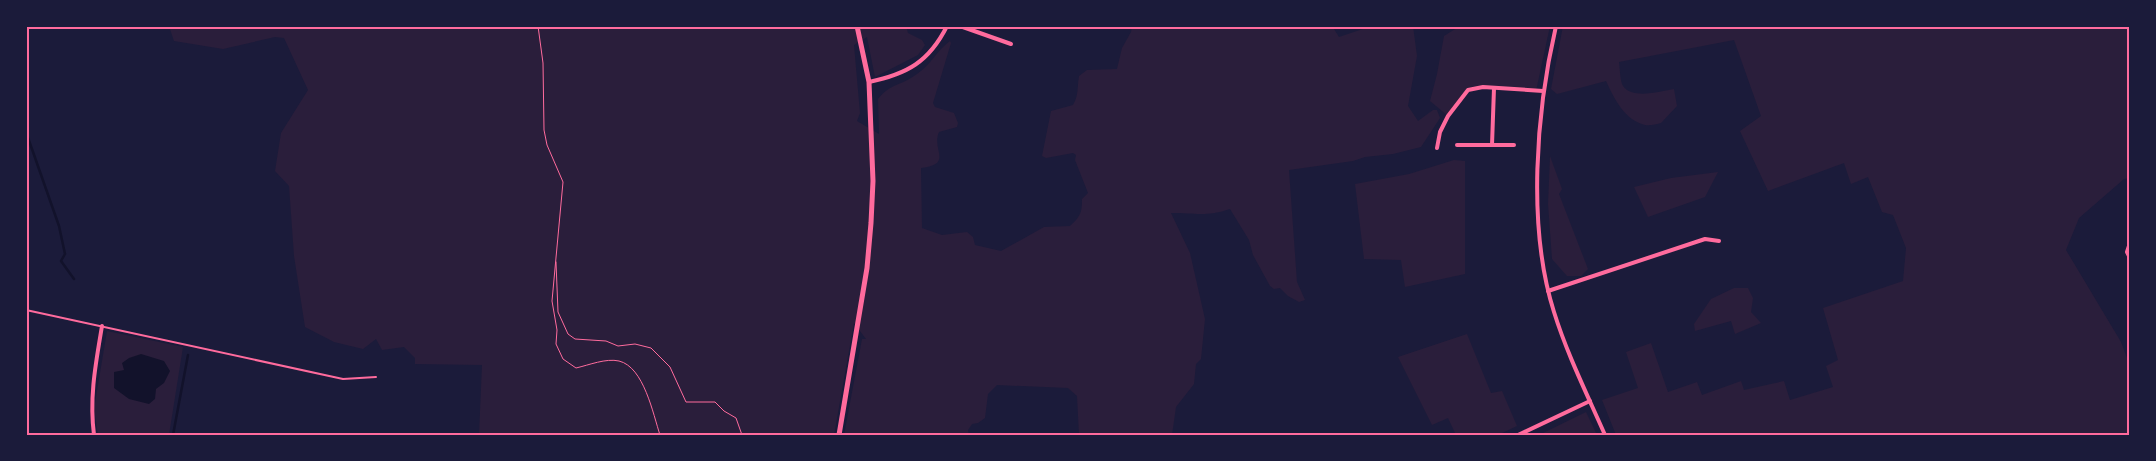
<svg xmlns="http://www.w3.org/2000/svg" width="2156" height="461" viewBox="0 0 2156 461" font-family="'Noto Serif',serif">
<style>
.green{fill:#2a1e3b}
.water{fill:#12122b}
.lines{fill:none;stroke-linecap:round;stroke-linejoin:round}
.stream{stroke:#12122b;stroke-width:2.5}
.path{stroke:#ff6b9d;stroke-width:1}
.service{stroke:#ff6b9d;stroke-width:2}
.minor{stroke:#ff6b9d;stroke-width:4}
.tertiary{stroke:#ff6b9d;stroke-width:5}
.neatline{fill:none;stroke:#ff6b9d;stroke-width:2}
</style>
<rect width="100%" height="100%" fill="#1b1b3a"/>
<g class="green">
<path d="M169,26H906L908,33L922,40L925,45L918,55L875,77L867,37L854,45L860,113L857,121L879,134L878,99C891,83 901,86 917,74C931,65 937,50 950,41L951,43L933,103L935,107L954,113L958,123L957,127L939,132C931,150 954,164 921,168L922,228L942,235L967,232L973,237L975,245L1001,251L1044,227L1070,226C1081,216 1082,212 1082,199L1088,193L1075,160L1076,155L1073,153L1046,158L1042,156L1051,111L1073,105C1079,95 1077,87 1079,76L1087,70L1117,69L1122,48L1131,32L1132,26H1332L1339,37L1372,26H1413L1417,56L1408,106L1418,121L1433,110H1437L1440,118L1421,147L1393,154L1365,157L1353,161L1289,170L1297,282L1305,300L1299,302L1288,296L1280,288L1274,289L1270,286L1253,255L1249,240L1230,209C1207,217 1195,213 1171,213L1190,253L1205,319L1201,359L1196,364L1194,384L1176,407L1172,435H1079L1077,396L1068,388L997,385L988,394L985,418L978,423L972,424L968,430L969,435H844L862,339H866L854,323L834,435H479L482,365L415,364V358L404,347L382,350L376,339L363,349L334,342L305,327L294,256L289,186L275,171L281,133L308,90L284,38L275,37L223,49L174,41Z"/>
<polygon points="1460,26 1550,26 1536,91 1483,87 1468,90 1448,116 1430,101 1437,74 1444,36"/>
<path d="M1563,26H2130V178L2124,179L2079,218L2066,250L2121,342L2130,366V435H1616L1602,400L1638,388L1626,352L1651,343L1668,392L1697,382L1702,395L1741,381L1744,390L1784,381L1790,400L1833,387L1826,366L1838,360L1823,308L1903,281L1906,248L1893,215L1882,212L1868,177L1851,184L1844,163L1768,191L1740,131L1761,116L1734,40L1619,62C1620,69 1620,81 1623,86C1633,100 1661,91 1674,89L1677,106L1661,123C1657,124 1650,126 1645,125C1624,120 1614,98 1606,81L1557,94L1551,89Z"/>
<polygon points="1550,156 1562,189 1559,194 1588,269 1581,276 1567,276 1552,259 1548,204"/>
<polygon points="1454,160 1465,161 1465,274 1405,287 1401,260 1364,259 1355,184 1409,174"/>
<polygon points="1718,172 1705,197 1648,217 1634,187 1671,178"/>
<polygon points="1734,288 1748,288 1753,298 1751,312 1761,323 1735,334 1731,321 1695,331 1694,324 1711,299"/>
<polygon points="107,331 183,347 169,435 98,435 94,409"/>
<polygon points="1467,334 1491,393 1502,391 1517,426 1498,435 1456,435 1448,418 1432,425 1398,357"/>
<polygon points="1586,412 1597,435 1539,435"/>
</g>
<polygon class="water" points="141,354 164,361 170,371 164,383 156,389 155,399 149,404 129,399 114,388 114,372 124,370 122,363 129,358"/>
<g class="lines">
<g class="stream">
<polyline points="26,132 59,226 65,254 61,261 74,279"/>
<polyline points="173,435 188,355"/>
</g>
<g class="path">
<path d="M538,26L543,63L544,130L547,145L563,182L552,301L557,330L556,344L563,359L576,368C589,365 606,358 619,361C644,367 653,414 660,435"/>
<polyline points="556,262 558,312 568,334 575,339 606,341 618,346 635,344 651,348 670,367 686,402 715,402 724,411 736,418 742,435"/>
</g>
<polyline class="service" points="26,310 343,379 376,377"/>
<g class="minor">
<polyline points="960,26 1011,44"/>
<path d="M1556,26C1536,112 1527,227 1554,312C1567,354 1587,394 1605,435"/>
<path d="M869,82C907,74 929,62 947,26"/>
<polyline points="1494,88 1492,145 1514,145"/>
<polyline points="1457,145 1492,145"/>
<polyline points="1437,148 1440,132 1448,116 1468,90 1483,87 1543,91"/>
<polyline points="2130,243 2127,252 2130,258"/>
<polyline points="1548,291 1705,239 1719,241"/>
<path d="M94,435C89,397 96,362 102,326"/>
<polyline points="1518,435 1590,401"/>
</g>
<polyline class="tertiary" points="839,435 867,268 871,223 873,181 869,82 857,26"/>
</g>
<rect width="2156" height="461" fill="none" stroke="#1b1b3a" stroke-width="55"/>
<rect x="28" y="28" width="2100" height="406" class="neatline"/>
</svg>
